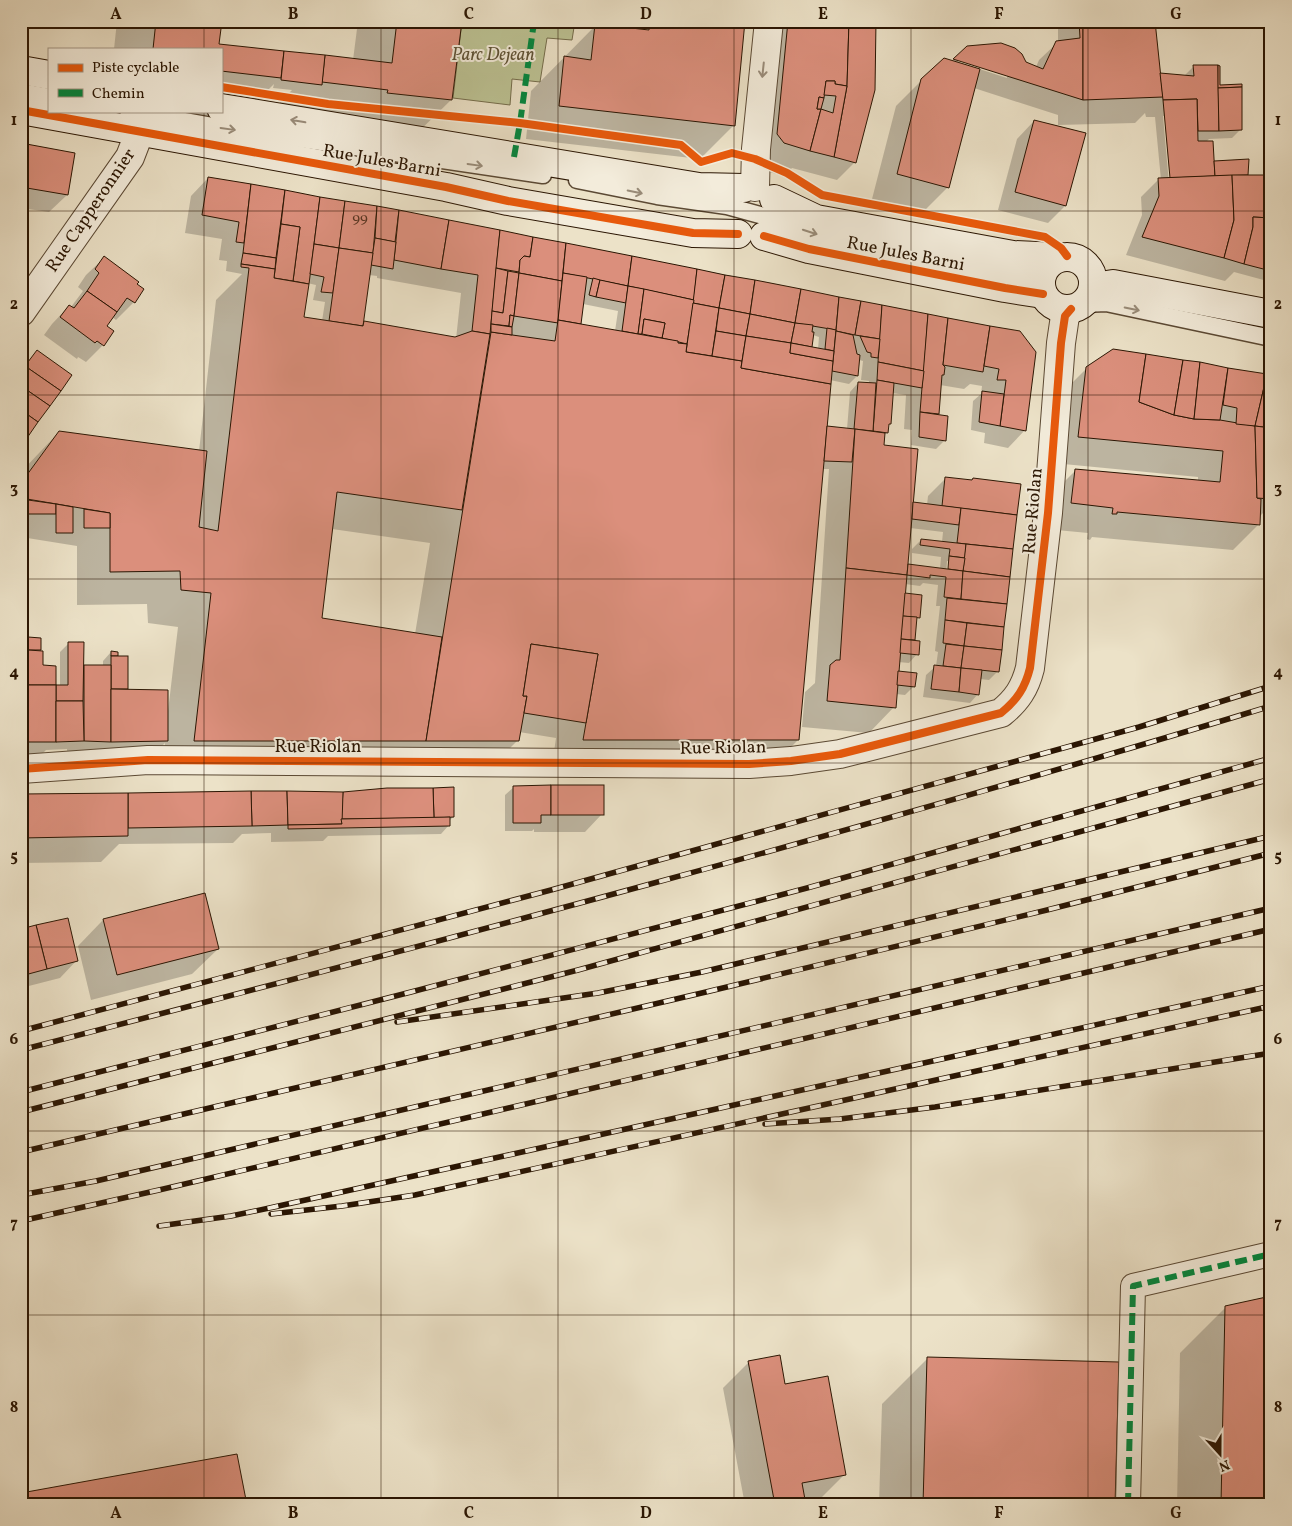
<svg xmlns="http://www.w3.org/2000/svg" width="1292" height="1526" viewBox="0 0 1292 1526" font-family="Vollkorn,serif">
<style>
.green{fill:#bcc293;stroke:#746c4b}
.shadow{fill:#0003;fill-rule:evenodd}
.building{fill:#db8f7c;stroke:#2b1603}
.lines{fill:none;stroke-linecap:round;stroke-linejoin:round}
.service-casing{stroke:#5b4934;stroke-width:19}
.pedestrian-casing{stroke:#5b4934;stroke-width:26}
.minor-casing{stroke:#5b4934;stroke-width:30}
.secondary-casing{stroke:#2b1603;stroke-width:30}
.service{stroke:#f3ecdb;stroke-width:16}
.pedestrian{stroke:#f3ecdb;stroke-width:24}
.minor{stroke:#f3ecdb;stroke-width:28}
.secondary{stroke:#f3ecdb;stroke-width:28}
.rail-casing{stroke:#2b1603;stroke-width:5.5}
.rail{stroke:#f3ecdb;stroke-width:4;stroke-dasharray:11;stroke-linecap:butt}
.quiet{stroke:#00873e;stroke-width:6;stroke-dasharray:12 6;stroke-linecap:butt}
.cycleway-casing{stroke:#f3ecdb;stroke-width:11}
.cycleway{stroke:#e8590c;stroke-width:8}
.oneway{stroke:#998c7a}
.grid{fill:none;stroke:#2b1603;stroke-width:1;stroke-opacity:0.55}
.labels{text-anchor:middle;stroke-width:4;stroke-linejoin:round;paint-order:stroke}
.number-label{font-size:15px;fill:#573421}
.park-label{font-size:18px;font-style:italic;fill:#5e5235;stroke:#f3ecdb}
.street-label{font-size:18px;fill:#2b1603;stroke:#f3ecdb}
.neatline{fill:none;stroke:#2b1603;stroke-width:2}
.grid-label{font-size:16px;text-anchor:middle;font-weight:bold;fill:#2b1603}
</style>
<rect width="100%" height="100%" fill="#ece2c8"/>
<filter id="stains"><feTurbulence type="fractalNoise" baseFrequency=".004" numOctaves="4"/><feColorMatrix values="0 0 0 0 .2 0 0 0 0 .09 0 0 0 0 .02 0 0 0 .5 -.17"/></filter>
<radialGradient id="worn" r=".72"><stop offset=".6" stop-color="#630" stop-opacity="0"/><stop offset="1" stop-color="#630" stop-opacity=".3"/></radialGradient>
<polygon class="green" points="462,21 575,21 572,40 547,38 540,82 512,79 510,105 453,98"/>
<g class="shadow">
<polygon points="117,21 221,21 218,45 353,60 358,21 461,21 451,100 405,145 277,128 280,102 292,90 273,88 274,84 234,124 127,111 221,111 221,49 114,49"/>
<polygon points="621,21 743,21 733,126 700,159 526,139 531,91 595,26 620,28"/>
<polygon points="770,21 875,21 855,162 837,180 792,168 784,176 758,169"/>
<path d="M1058,21H1154L1159,76H1184L1194,66L1217,86L1241,129L1232,138L1209,139L1206,142L1213,162L1244,177L1271,176V282L1234,272L1225,281L1126,255L1142,215L1141,197L1158,180H1161L1155,117H1146L1145,113L1135,123L1058,125V115L974,88L948,187L922,213L872,199L896,106L922,80L952,62L967,47L1026,63L1036,67L1039,60L1058,42ZM959,60L1007,75V78L958,62ZM1163,116H1165L1171,184H1169Z"/>
<polygon points="1034,121 1065,206 1048,223 998,210 1017,139"/>
<polygon points="21,144 74,154 67,195 49,212 21,208"/>
<path d="M208,178L398,211L1019,332L1025,430L1008,448L984,443L985,433L971,430L973,401L981,394L982,386L970,384L964,389L940,385L938,414L936,416L945,440L936,449L911,445L912,430L904,429L906,395L892,393L890,424L887,426V433L884,435L883,446L912,503L927,505L928,496L946,478L1019,485L998,671L989,680L980,679L978,694L970,703L923,697L926,675L936,666L938,652L935,651L940,606H936L938,585L923,583L920,586L905,584L904,594L918,617L915,620L914,641L917,654L909,663L898,662L897,672L914,686L905,695L896,694L894,707L869,733L802,727L805,692L815,683L829,469H822L798,740L765,773H551L556,738L519,732L518,740L485,773L161,774L165,743L150,758H67V749L46,750L37,759H21V645L28,638L40,639L42,666L55,688L60,686V652L69,643L83,666H103V661L111,652L127,689L125,691L168,711L178,627L148,623L147,604L77,605V546L21,537V472L59,432L199,451L216,300L242,274L226,271L227,261L219,260L222,239L185,233L191,196ZM369,275L377,276V278L461,293L456,339L364,322L362,325ZM307,283L316,285L313,300L325,302L322,321L303,318ZM583,304L618,311L615,331L578,325L580,323ZM813,335L819,337L818,349L811,348ZM742,354L744,355L742,374L739,373ZM859,360L863,361L861,380L869,381V384L858,383L850,392L847,429L826,427L830,380L849,384L857,376ZM910,528L943,532L942,542L921,540L912,549V553L941,557L940,569L907,565ZM332,529L430,543L415,634L321,620ZM947,561H950L948,576L946,575Z"/>
<polygon points="104,258 143,289 134,302 116,320 112,317 105,327 103,345 86,362 78,357 77,359 44,335 52,324 69,306 71,307 83,291 78,287 86,275"/>
<polygon points="37,351 21,444 21,370"/>
<polygon points="1200,364 1271,376 1271,509 1268,508 1259,517 1259,524 1233,550 1092,537 1090,540 1087,539 1088,533 1046,529 1050,496 1076,470 1198,481 1198,477 1053,463 1061,394 1087,368"/>
<polygon points="514,787 602,814 585,832 534,832 534,829 532,831 505,831 505,795"/>
<polygon points="21,796 453,817 449,821 449,825 441,834 328,836 323,841 271,842 271,833 242,834 233,843 119,844 101,862 21,863"/>
<polygon points="103,920 218,949 192,974 91,1000 78,946"/>
<polygon points="21,931 77,960 60,978 21,988"/>
<polygon points="1226,1307 1271,1505 1177,1505 1180,1353"/>
<polygon points="928,1358 1114,1505 879,1505 882,1404"/>
<polygon points="749,1362 784,1386 845,1474 819,1500 805,1503 805,1505 745,1505 723,1388"/>
</g>
<g class="building">
<polygon points="156,21 222,21 219,44 284,51 281,78 221,71 221,49 153,49"/>
<polygon points="397,21 462,21 452,100 387,93 388,90 322,82 325,55 392,63"/>
<polygon points="650,21 745,21 735,126 559,106 564,56 591,60 595,24 649,30"/>
<polygon points="788,21 849,21 847,86 835,84 835,81 826,81 824,98 819,97 817,109 821,109 810,151 784,143 777,134"/>
<polygon points="849,21 876,21 875,90 856,163 834,157 847,86"/>
<polygon points="1079,21 1083,21 1083,100 953,59 967,46 1001,43 1015,48 1022,54 1026,62 1043,69 1056,41 1080,38"/>
<polygon points="1083,21 1155,21 1163,97 1083,100"/>
<polygon points="284,51 325,55 322,85 281,80"/>
<polygon points="944,58 980,69 949,188 897,174 921,79"/>
<polygon points="1193,65 1218,65 1219,131 1198,131 1197,99 1163,100 1160,73 1194,76"/>
<polygon points="1218,65 1220,66 1220,85 1242,84 1242,87 1218,88"/>
<polygon points="826,81 835,81 835,84 847,86 834,157 810,151 821,109 833,113 836,96 824,95"/>
<polygon points="1242,87 1242,130 1219,131 1218,88"/>
<polygon points="819,97 824,98 821,109 817,109"/>
<polygon points="1197,99 1198,141 1213,141 1215,176 1170,178 1163,100"/>
<polygon points="1034,120 1086,133 1066,206 1015,192"/>
<polygon points="21,143 75,153 68,195 21,187"/>
<polygon points="1249,159 1248,175 1215,176 1214,161"/>
<polygon points="1232,175 1234,220 1224,258 1142,237 1159,196 1158,178"/>
<polygon points="1232,175 1271,175 1271,218 1253,217 1253,227 1244,264 1224,258 1234,220"/>
<polygon points="208,177 251,184 244,243 236,242 239,222 202,215"/>
<polygon points="251,184 285,190 276,258 243,253"/>
<polygon points="285,190 320,197 309,284 293,281 300,227 281,224"/>
<polygon points="320,197 345,201 339,248 314,244"/>
<polygon points="345,201 377,206 373,253 339,248"/>
<polygon points="377,206 399,210 395,242 375,238"/>
<polygon points="399,210 449,220 441,269 394,260"/>
<polygon points="1253,217 1271,218 1271,271 1244,264 1253,227"/>
<polygon points="449,220 500,230 490,334 472,331 478,275 441,269"/>
<polygon points="281,224 300,227 293,281 274,278"/>
<polygon points="500,230 533,237 530,257 524,256 520,260 519,272 496,268"/>
<polygon points="533,237 566,243 562,281 519,273 520,260 524,256 530,257"/>
<polygon points="375,238 396,242 393,269 371,265"/>
<polygon points="21,241 27,243 23,259 21,259"/>
<polygon points="566,243 632,256 628,286 563,273"/>
<polygon points="314,244 339,248 333,293 321,292 324,277 310,274"/>
<polygon points="339,248 373,253 363,326 329,321"/>
<polygon points="243,253 276,258 275,269 241,264"/>
<polygon points="104,256 139,282 137,284 144,289 135,303 127,298 117,312 87,291 99,273 95,269"/>
<polygon points="632,256 697,269 694,300 628,286"/>
<polygon points="241,264 275,269 274,278 309,284 304,317 363,326 364,321 455,337 472,331 490,334 462,510 337,492 322,618 442,637 426,741 194,741 211,593 181,590 180,571 110,572 110,513 21,498 21,483 59,431 207,451 199,527 218,531 249,268 241,267"/>
<polygon points="496,268 508,271 503,313 492,311"/>
<polygon points="697,269 725,275 719,308 693,303"/>
<polygon points="508,271 519,273 514,316 510,315 509,326 491,324 492,311 503,313"/>
<polygon points="519,273 562,281 558,323 514,316"/>
<polygon points="563,273 587,277 581,324 558,320"/>
<polygon points="725,275 755,280 750,314 719,308"/>
<polygon points="593,278 600,280 596,297 589,295"/>
<polygon points="600,280 628,286 626,303 596,297"/>
<polygon points="755,280 801,289 795,323 750,314"/>
<polygon points="628,286 644,289 638,334 622,331"/>
<polygon points="644,289 694,300 687,344 662,338 665,323 644,319 642,334 638,334"/>
<polygon points="801,289 839,297 836,330 795,323"/>
<polygon points="87,291 117,312 107,326 114,331 104,346 97,341 95,343 60,317 69,305 74,308"/>
<polygon points="839,297 861,301 855,335 836,331"/>
<polygon points="861,301 882,305 880,339 855,335"/>
<polygon points="693,303 719,308 712,356 686,352"/>
<polygon points="882,305 928,314 924,371 878,362"/>
<polygon points="719,308 750,314 746,336 716,331"/>
<polygon points="750,314 795,323 791,343 746,336"/>
<polygon points="928,314 948,318 943,365 945,367 944,375 942,375 939,414 920,412"/>
<polygon points="510,315 514,316 512,327 509,326"/>
<polygon points="948,318 990,326 983,372 943,365"/>
<polygon points="644,319 665,323 662,338 642,334"/>
<polygon points="558,320 678,341 678,343 687,344 686,352 742,361 741,368 831,384 799,740 583,740 598,654 531,644 523,696 527,696 519,741 426,741 491,332 555,341"/>
<polygon points="795,323 813,325 812,332 814,332 812,347 791,343"/>
<polygon points="491,324 512,327 512,335 491,332"/>
<polygon points="990,326 1020,331 1036,352 1026,431 1000,426 1006,380 997,380 999,369 984,366"/>
<polygon points="827,328 836,330 834,351 825,349"/>
<polygon points="716,331 746,336 742,361 712,356"/>
<polygon points="836,331 853,335 857,354 860,355 858,376 832,371"/>
<polygon points="746,336 791,343 790,353 833,361 831,384 741,368"/>
<polygon points="860,336 880,339 878,358 871,357 871,353 867,352"/>
<polygon points="791,343 834,351 833,361 790,353"/>
<polygon points="1113,349 1146,354 1139,402 1174,415 1194,419 1220,420 1255,426 1257,498 1261,499 1260,525 1117,512 1117,514 1112,514 1113,508 1071,503 1075,469 1220,482 1223,451 1078,437 1086,367"/>
<polygon points="37,350 72,375 61,391 25,366"/>
<polygon points="1146,354 1183,360 1174,415 1139,402"/>
<polygon points="1183,360 1200,362 1194,419 1174,415"/>
<polygon points="878,362 924,371 922,388 877,380"/>
<polygon points="1200,362 1228,368 1220,420 1194,419"/>
<polygon points="25,366 61,391 50,406 21,386 21,372"/>
<polygon points="1228,368 1267,374 1255,426 1236,424 1237,408 1223,405"/>
<polygon points="1267,374 1271,375 1271,428 1255,426"/>
<polygon points="877,380 894,383 891,424 889,424 888,433 873,431"/>
<polygon points="858,382 876,383 873,431 854,429"/>
<polygon points="21,386 50,406 38,422 21,410"/>
<polygon points="982,391 1004,394 1000,426 979,422"/>
<polygon points="21,410 38,422 27,438 21,434"/>
<polygon points="920,412 948,416 946,441 919,437"/>
<polygon points="827,426 855,429 852,462 824,461"/>
<polygon points="1255,426 1271,428 1271,499 1257,498"/>
<polygon points="855,429 885,433 884,445 918,449 907,575 846,568"/>
<polygon points="21,434 27,438 21,447"/>
<polygon points="945,477 972,480 973,478 1021,484 1017,515 942,506"/>
<polygon points="28,500 56,504 56,514 28,514"/>
<polygon points="913,502 961,508 959,525 912,519"/>
<polygon points="56,504 73,507 73,533 56,533"/>
<polygon points="961,508 1017,515 1013,549 957,543"/>
<polygon points="84,509 110,513 110,528 84,528"/>
<polygon points="921,539 966,544 965,558 949,556 950,549 920,545"/>
<polygon points="966,544 1013,549 1010,577 963,571"/>
<polygon points="949,556 965,558 963,571 948,569"/>
<polygon points="908,564 963,571 961,599 944,597 946,577 930,575 930,578 907,575"/>
<polygon points="846,568 907,575 896,708 827,701 830,665 836,660 840,660"/>
<polygon points="963,571 1010,577 1007,604 961,599"/>
<polygon points="905,593 922,595 920,618 903,616"/>
<polygon points="947,598 1007,604 1004,627 945,620"/>
<polygon points="903,616 917,617 915,640 901,639"/>
<polygon points="945,620 967,623 964,646 943,643"/>
<polygon points="967,623 1004,627 1002,650 964,646"/>
<polygon points="28,637 41,638 41,650 28,650"/>
<polygon points="901,639 920,641 919,655 900,653"/>
<polygon points="68,642 84,642 83,701 56,701 56,685 68,685"/>
<polygon points="531,644 598,654 586,723 524,713 527,696 523,696"/>
<polygon points="946,644 964,646 961,668 943,666"/>
<polygon points="964,646 1002,650 999,672 961,668"/>
<polygon points="28,650 43,651 43,665 56,666 56,685 28,685"/>
<polygon points="111,651 118,652 118,656 111,656"/>
<rect x="111" y="656" width="17" height="33"/>
<polygon points="84,665 111,665 111,742 84,741"/>
<polygon points="934,665 961,668 959,692 931,689"/>
<polygon points="961,668 982,670 979,695 959,692"/>
<polygon points="898,671 917,673 915,687 897,685"/>
<rect x="21" y="675" width="7" height="18"/>
<rect x="28" y="685" width="28" height="57"/>
<polygon points="111,689 168,690 168,741 111,742"/>
<rect x="21" y="693" width="7" height="49"/>
<polygon points="56,701 83,701 84,741 56,742"/>
<polygon points="551,785 551,815 541,815 541,823 513,823 513,786"/>
<rect x="551" y="785" width="53" height="30"/>
<polygon points="454,787 454,817 434,818 433,788"/>
<polygon points="387,788 433,788 434,818 341,819 343,792"/>
<polygon points="251,791 287,791 288,825 252,826"/>
<polygon points="251,791 252,826 128,828 128,793"/>
<polygon points="287,791 343,792 342,824 288,825"/>
<polygon points="128,793 128,836 21,838 21,794"/>
<polygon points="450,817 450,826 288,829 288,825 342,824 341,819"/>
<polygon points="205,893 219,949 117,975 103,919"/>
<polygon points="68,918 78,961 47,969 36,925"/>
<polygon points="36,925 47,969 21,976 21,929"/>
<polygon points="1271,1296 1271,1505 1221,1505 1225,1306"/>
<polygon points="780,1355 785,1384 828,1376 846,1475 802,1483 806,1505 775,1505 748,1361"/>
<polygon points="927,1357 1119,1362 1115,1505 923,1505"/>
<polygon points="237,1454 247,1505 21,1505 21,1493"/>
</g>
<g class="lines">
<defs>
<g id="service">
<polyline points="21,92 49,97"/>
<polyline points="128,111 212,126 543,175"/>
<polyline points="577,180 657,196 727,206 778,220 813,234 1030,275 1041,281"/>
<polyline points="1084,304 1106,303 1271,338"/>
</g>
<polyline id="pedestrian" points="1128,1505 1133,1286 1271,1254"/>
<g id="minor">
<polyline points="755,187 756,149 769,21"/>
<polyline points="21,312 130,157 140,131"/>
<path d="M21,769L148,760L749,764L791,761L840,754L1001,713C1017,700 1025,688 1030,668L1048,513L1061,343L1065,316L1071,309"/>
</g>
<g id="secondary">
<polyline points="21,70 49,75"/>
<polyline points="221,108 699,187 744,188"/>
<polyline points="21,110 446,187 508,201 693,233 738,234"/>
<polyline points="774,199 816,219 1013,255 1059,257"/>
<polyline points="764,236 809,249 1005,288 1043,294"/>
<circle cx="1067" cy="283" r="26"/>
<polyline points="1094,287 1113,284 1271,314"/>
</g>
</defs>
<use href="#service" class="service-casing"/>
<use href="#pedestrian" class="pedestrian-casing"/>
<use href="#minor" class="minor-casing"/>
<use href="#secondary" class="secondary-casing"/>
<use href="#service" class="service"/>
<use href="#pedestrian" class="pedestrian"/>
<use href="#minor" class="minor"/>
<use href="#secondary" class="secondary"/>
<defs>
<g id="rail">
<polyline points="397,1022 598,993 702,972 1271,836"/>
<polyline points="21,1031 551,890 1139,727 1271,686"/>
<path d="M21,1050C439,942 857,832 1271,706"/>
<polyline points="21,1092 411,992 807,888 1271,758"/>
<polyline points="21,1112 578,970 1271,779"/>
<polyline points="765,1124 840,1119 935,1107 1271,1053"/>
<polyline points="21,1152 706,992 1047,910 1271,853"/>
<polyline points="21,1195 96,1181 1271,908"/>
<polyline points="271,1214 342,1206 415,1195 1271,1006"/>
<polyline points="21,1221 159,1190 1271,929"/>
<polyline points="159,1226 231,1216 274,1207 1271,986"/>
</g>
</defs>
<use href="#rail" class="rail-casing"/>
<use href="#rail" class="rail"/>
<g class="quiet">
<polyline points="514,157 520,123 533,29 537,21"/>
<polyline points="1128,1505 1133,1286 1271,1254"/>
</g>
<defs>
<g id="cycleway">
<polyline points="221,87 328,104 520,123 681,145 701,162 732,153 755,159 787,173 822,195 1045,237 1061,248 1067,256"/>
<polyline points="21,110 446,187 508,201 693,233 738,234"/>
<polyline points="764,236 809,249 1005,288 1043,294"/>
<path d="M21,769L148,760L749,764L791,761L840,754L1001,713C1017,700 1025,688 1030,668L1048,513L1061,343L1065,316L1071,309"/>
</g>
</defs>
<use href="#cycleway" class="cycleway-casing"/>
<use href="#cycleway" class="cycleway"/>
</g>
<defs><path id="oneway-shaft" d="M-6 0H5M1.5-3L5.5 0L1.5 3" fill="none" stroke-width="1.6" stroke-linecap="round" stroke-linejoin="round" transform="scale(1.25)"/></defs>
<g class="oneway">
<use href="#oneway-shaft" transform="translate(763 70) rotate(96)"/>
<use href="#oneway-shaft" transform="translate(298 121) rotate(-170)"/>
<use href="#oneway-shaft" transform="translate(228 129) rotate(8)"/>
<use href="#oneway-shaft" transform="translate(475 165) rotate(8)"/>
<use href="#oneway-shaft" transform="translate(635 192) rotate(12)"/>
<use href="#oneway-shaft" transform="translate(810 232) rotate(18)"/>
<use href="#oneway-shaft" transform="translate(1132 309) rotate(12)"/>
</g>
<path class="grid" d="M204,21V49M381,21V1505M558,21V1505M734,21V1505M911,21V1505M1088,21V1505M204,111V1505M21,211H1271M21,395H1271M21,579H1271M21,763H1271M21,947H1271M21,1131H1271M21,1315H1271"/>
<g class="labels">
<g class="number-label">
<text x="360" y="222">99</text>
</g>
<g class="park-label">
<text x="493" y="60">Parc Dejean</text>
</g>
<g class="street-label">
<text transform="translate(382 160) rotate(10)" y="6">Rue Jules Barni</text>
<text transform="translate(90 210) rotate(-56)" y="6">Rue Capperonnier</text>
<text transform="translate(906 253) rotate(11)" y="6">Rue Jules Barni</text>
<text transform="translate(1032 511) rotate(-85)" y="6">Rue Riolan</text>
<text x="318" y="752">Rue Riolan</text>
<text transform="translate(723 747) rotate(-1)" y="6">Rue Riolan</text>
</g>
</g>
<rect width="1292" height="1526" fill="none" stroke="#ece2c8" stroke-width="55"/>
<rect x="48" y="48" width="175" height="65" fill="#f3ecdb" stroke="#a39685"/>
<rect x="58" y="64" width="25" height="8" fill="#e8590c" stroke="#a39685"/>
<text x="92" y="72" font-size="15" fill="#2b1603">Piste cyclable</text>
<rect x="58" y="89" width="25" height="8" fill="#00873e" stroke="#a39685"/>
<text x="92" y="98" font-size="15" fill="#2b1603">Chemin</text>
<g transform="translate(1220 1454) rotate(159)" stroke="#f3ecdb" stroke-width="4" paint-order="stroke">
<path d="M0-4L9 19L0 12L-9 19Z" fill="#2b1603"/>
<text y="-8" font-size="14" font-weight="bold" text-anchor="middle" fill="#2b1603">N</text>
</g>
<rect x="28" y="28" width="1236" height="1470" class="neatline"/>
<g class="grid-label">
<text x="116" y="19">A</text>
<text x="293" y="19">B</text>
<text x="469" y="19">C</text>
<text x="646" y="19">D</text>
<text x="823" y="19">E</text>
<text x="999" y="19">F</text>
<text x="1176" y="19">G</text>
<text x="14" y="125">1</text>
<text x="1278" y="125">1</text>
<text x="14" y="309">2</text>
<text x="1278" y="309">2</text>
<text x="14" y="493">3</text>
<text x="1278" y="493">3</text>
<text x="14" y="677">4</text>
<text x="1278" y="677">4</text>
<text x="14" y="861">5</text>
<text x="1278" y="861">5</text>
<text x="14" y="1044">6</text>
<text x="1278" y="1044">6</text>
<text x="14" y="1228">7</text>
<text x="1278" y="1228">7</text>
<text x="14" y="1412">8</text>
<text x="1278" y="1412">8</text>
<text x="116" y="1518">A</text>
<text x="293" y="1518">B</text>
<text x="469" y="1518">C</text>
<text x="646" y="1518">D</text>
<text x="823" y="1518">E</text>
<text x="999" y="1518">F</text>
<text x="1176" y="1518">G</text>
</g>
<rect width="100%" height="100%" filter="url(#stains)"/>
<rect width="100%" height="100%" fill="url(#worn)"/>
</svg>
